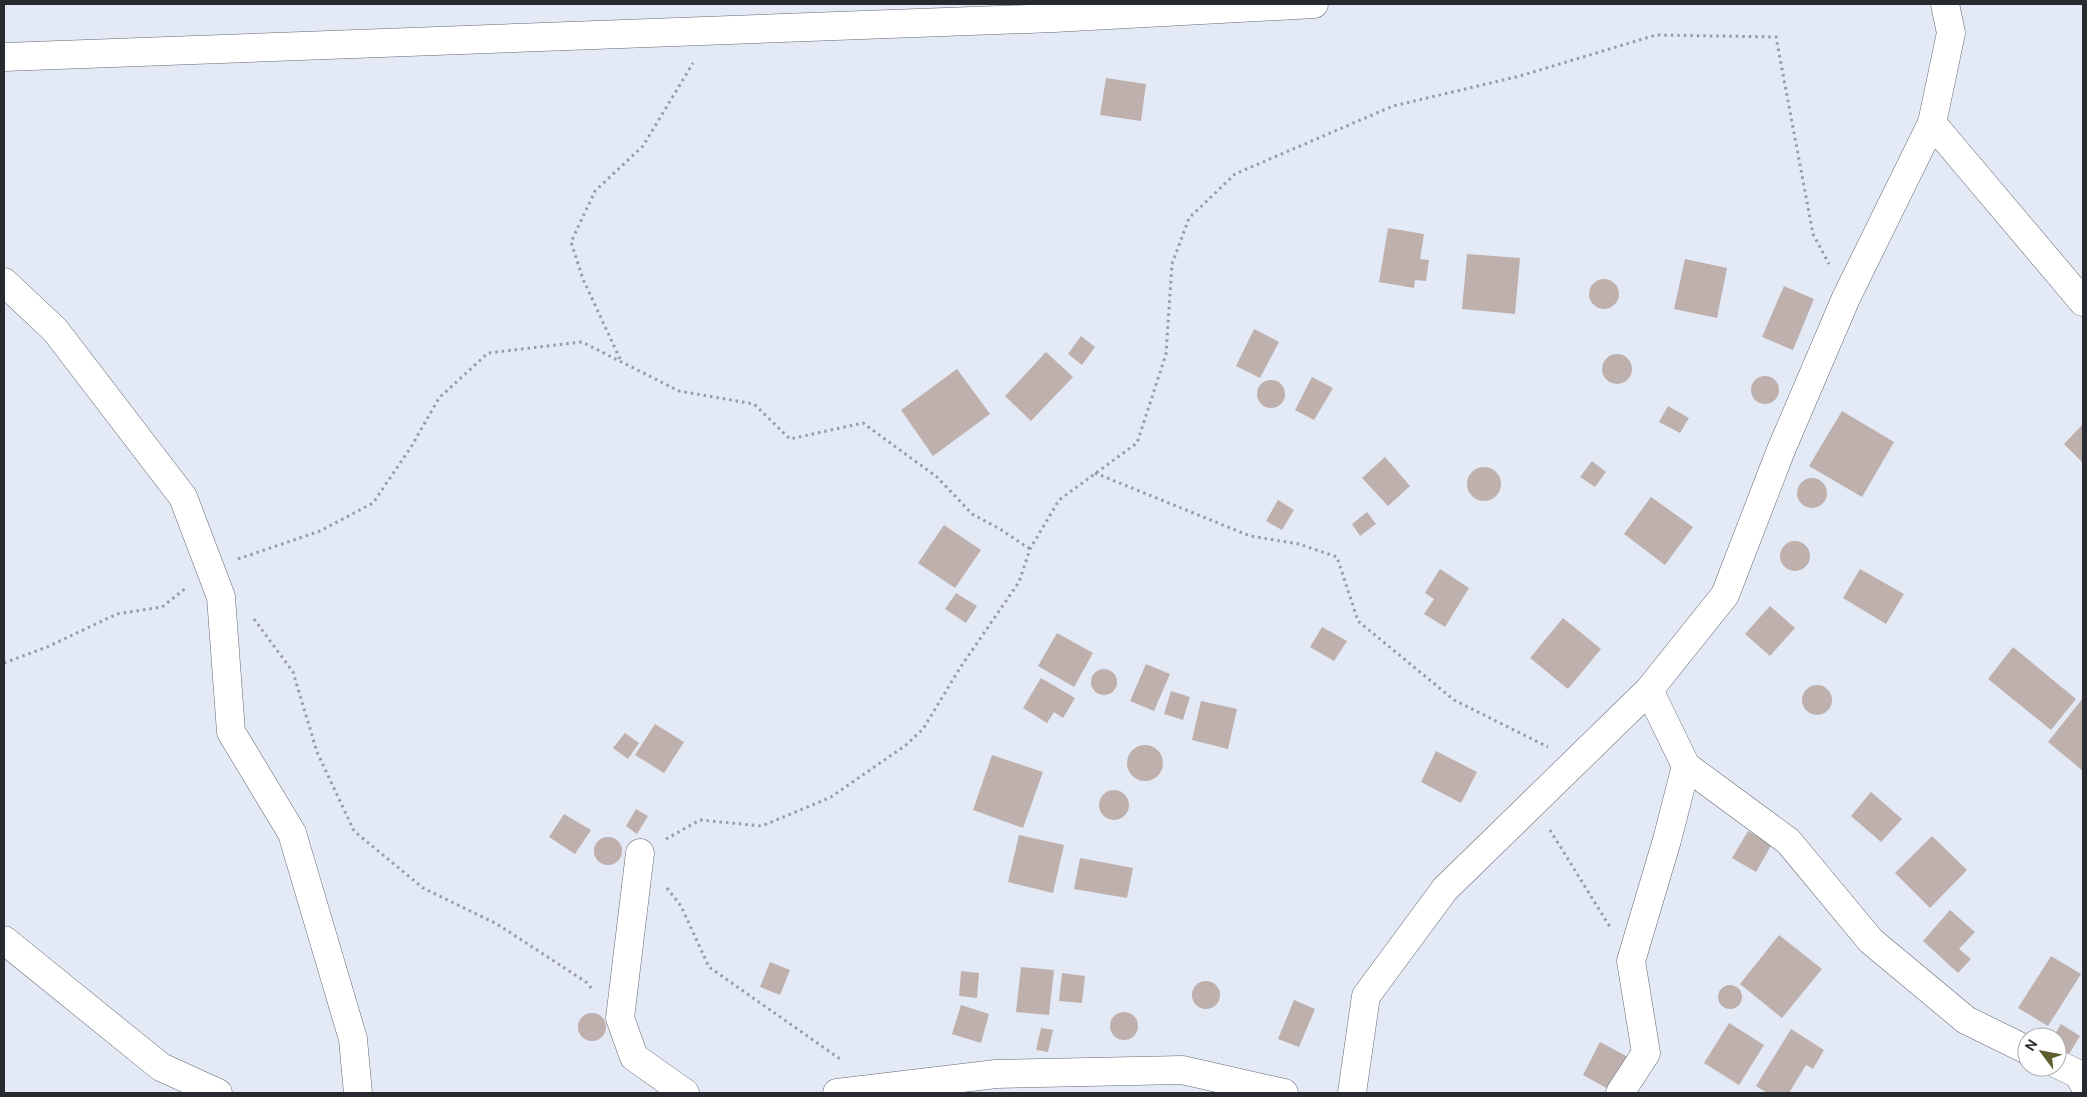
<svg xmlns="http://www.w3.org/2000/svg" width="2087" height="1097" viewBox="0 0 2087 1097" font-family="'DM Sans',sans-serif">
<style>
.building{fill:#beb0ad}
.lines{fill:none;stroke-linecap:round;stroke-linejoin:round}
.minor-casing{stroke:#636872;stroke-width:29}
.major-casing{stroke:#636872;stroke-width:29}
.path{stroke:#979ca4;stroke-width:3;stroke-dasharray:2.5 4;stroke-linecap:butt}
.minor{stroke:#fff;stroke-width:28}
.major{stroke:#fff;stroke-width:28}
</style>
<rect width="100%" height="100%" fill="#e4eaf5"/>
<g class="building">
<polygon points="1106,78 1146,84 1141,121 1100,115"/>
<polygon points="1388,228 1424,234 1420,259 1429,260 1426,281 1415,280 1414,288 1379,282"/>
<polygon points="1467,254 1520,258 1515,314 1462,309"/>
<polygon points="1685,259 1727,268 1717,318 1674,309"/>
<circle cx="1604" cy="294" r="15"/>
<polygon points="1784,286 1814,299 1793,350 1762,337"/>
<polygon points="1254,329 1279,342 1260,378 1236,366"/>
<polygon points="1081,336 1095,347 1082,365 1068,354"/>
<polygon points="1046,352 1073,377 1031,421 1005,396"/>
<circle cx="1617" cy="369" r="15"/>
<polygon points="957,369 990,414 933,456 901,410"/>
<circle cx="1765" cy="390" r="14"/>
<polygon points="1312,377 1333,388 1314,420 1295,410"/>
<circle cx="1271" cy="394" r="14"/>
<polygon points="1668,406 1689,418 1680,433 1659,422"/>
<polygon points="1842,411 1894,442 1862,497 1809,466"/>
<polygon points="2083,424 2083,463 2064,444"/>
<polygon points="1385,457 1410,486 1388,506 1362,478"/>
<polygon points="1592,461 1606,472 1595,487 1580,477"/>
<circle cx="1484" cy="484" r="17"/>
<circle cx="1812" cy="493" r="15"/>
<polygon points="1651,497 1693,527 1665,565 1624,534"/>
<polygon points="1278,500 1294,510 1282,530 1266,521"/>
<polygon points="1367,512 1376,524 1360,536 1352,524"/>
<polygon points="944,525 981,550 955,588 918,563"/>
<circle cx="1795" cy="556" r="15"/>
<polygon points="1440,569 1469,588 1445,627 1424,614 1434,599 1425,593"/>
<polygon points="1860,569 1904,594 1886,624 1843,598"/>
<polygon points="956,593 977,606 966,623 945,609"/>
<polygon points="1770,606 1795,628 1770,656 1745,634"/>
<polygon points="1563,618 1601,649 1568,689 1530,658"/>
<polygon points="1322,627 1347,641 1334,661 1310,647"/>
<polygon points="1057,633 1093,653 1074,687 1038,666"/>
<polygon points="2013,647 2076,699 2051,730 1988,679"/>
<polygon points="1146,664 1170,674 1154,711 1130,701"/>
<circle cx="1104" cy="682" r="13"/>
<polygon points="1041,678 1075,698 1063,718 1054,712 1047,723 1023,708"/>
<circle cx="1817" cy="700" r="15"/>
<polygon points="1171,691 1190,697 1183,720 1164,714"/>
<polygon points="2083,698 2083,771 2048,742"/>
<polygon points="1201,701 1237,709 1228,749 1192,740"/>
<polygon points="655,724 684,742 664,773 635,755"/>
<polygon points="625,733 639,743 628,759 613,748"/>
<circle cx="1145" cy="763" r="18"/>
<polygon points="1436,751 1477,772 1461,803 1421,782"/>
<polygon points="992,755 1043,772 1023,828 973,810"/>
<circle cx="1114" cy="805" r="15"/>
<polygon points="1871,792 1902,819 1881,842 1851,816"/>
<polygon points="636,809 648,816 637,834 626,826"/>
<polygon points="564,814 591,830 575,854 549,837"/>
<polygon points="1748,831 1772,844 1756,872 1732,858"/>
<polygon points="1019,835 1064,845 1053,893 1008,882"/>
<polygon points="1932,836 1967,870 1930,908 1895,873"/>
<circle cx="608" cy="851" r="14"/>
<polygon points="1080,858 1133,868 1127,898 1074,889"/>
<polygon points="1950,910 1975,932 1959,949 1971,959 1958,973 1923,941"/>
<polygon points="1779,935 1822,969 1782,1018 1740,984"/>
<polygon points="2051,956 2081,974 2048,1026 2018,1008"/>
<polygon points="770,962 790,970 780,995 760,987"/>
<polygon points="1021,967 1054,970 1049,1015 1016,1012"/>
<polygon points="961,971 979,973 977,998 959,996"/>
<polygon points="1062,973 1085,976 1082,1003 1059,1001"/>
<circle cx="1206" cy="995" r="14"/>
<circle cx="1730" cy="997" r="12"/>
<polygon points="1294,1000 1315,1009 1299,1047 1278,1039"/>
<polygon points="961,1005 989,1014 981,1043 952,1034"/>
<circle cx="1124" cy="1026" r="14"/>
<circle cx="592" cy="1027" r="14"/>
<polygon points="1729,1023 1764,1045 1739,1085 1704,1063"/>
<polygon points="2061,1024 2080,1036 2069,1054 2057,1047 2057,1037 2053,1037"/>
<polygon points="1041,1028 1053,1030 1048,1052 1036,1050"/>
<polygon points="1791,1029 1824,1050 1813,1069 1806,1065 1789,1093 1767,1093 1756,1086"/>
<polygon points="1600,1042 1628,1057 1610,1090 1583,1075"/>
</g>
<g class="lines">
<defs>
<g id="minor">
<polyline points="1932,123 2083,302"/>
<polyline points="4,282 55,330 183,497 221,597 231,732 292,833 353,1039 358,1093"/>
<polyline points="1649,690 1686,766 1788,841 1871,941 1966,1020 2027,1050"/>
<polyline points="640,853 620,1018 634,1057 685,1093"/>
<polyline points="4,940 161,1067 218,1093"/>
<polyline points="2057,1064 2078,1074 2083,1083"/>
<polyline points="837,1093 996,1074 1182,1070 1284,1093"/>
<polyline points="1352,1093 1366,996 1445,889 1649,690 1725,595 1781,450 1846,298 1932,123 1951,33 1945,4"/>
<polyline points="1620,1093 1646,1053 1631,961 1667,840 1686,766"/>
</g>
<polyline id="major" points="4,57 1054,18 1314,4"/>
</defs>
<use href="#minor" class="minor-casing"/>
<use href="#major" class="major-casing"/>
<g class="path">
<polyline points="620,359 583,279 571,242 595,191 643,146 693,63"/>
<polyline points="1095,473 1250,536 1299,544 1337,557 1358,621 1454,700 1548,747"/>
<polyline points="238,559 320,531 373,503 411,447 439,398 488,353 582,342 679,391 754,404 790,439 863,423 937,477 972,514 1000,529 1030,549"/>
<polyline points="254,619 293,672 317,752 354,831 423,888 497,924 586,982 592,989"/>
<polyline points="4,663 47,647 117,614 162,607 186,588"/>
<polyline points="1550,830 1610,927"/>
<polyline points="666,839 700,820 762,826 831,797 906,745 923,729 960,668 1019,582 1030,549 1059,500 1137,443 1166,354 1172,264 1189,218 1235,174 1393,106 1520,76 1656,35 1776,37 1813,234 1829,264"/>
<polyline points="667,888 681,906 709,967 843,1061"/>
</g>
<use href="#minor" class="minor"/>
<use href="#major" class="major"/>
</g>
<rect width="2087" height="1097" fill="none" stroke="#272a2e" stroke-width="10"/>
<g transform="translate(2042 1052) rotate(302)"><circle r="24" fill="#ffffff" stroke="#a9aaab"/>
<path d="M0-4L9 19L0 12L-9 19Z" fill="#5d5e2b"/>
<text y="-8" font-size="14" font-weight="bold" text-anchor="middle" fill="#272a2e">N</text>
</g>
</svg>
